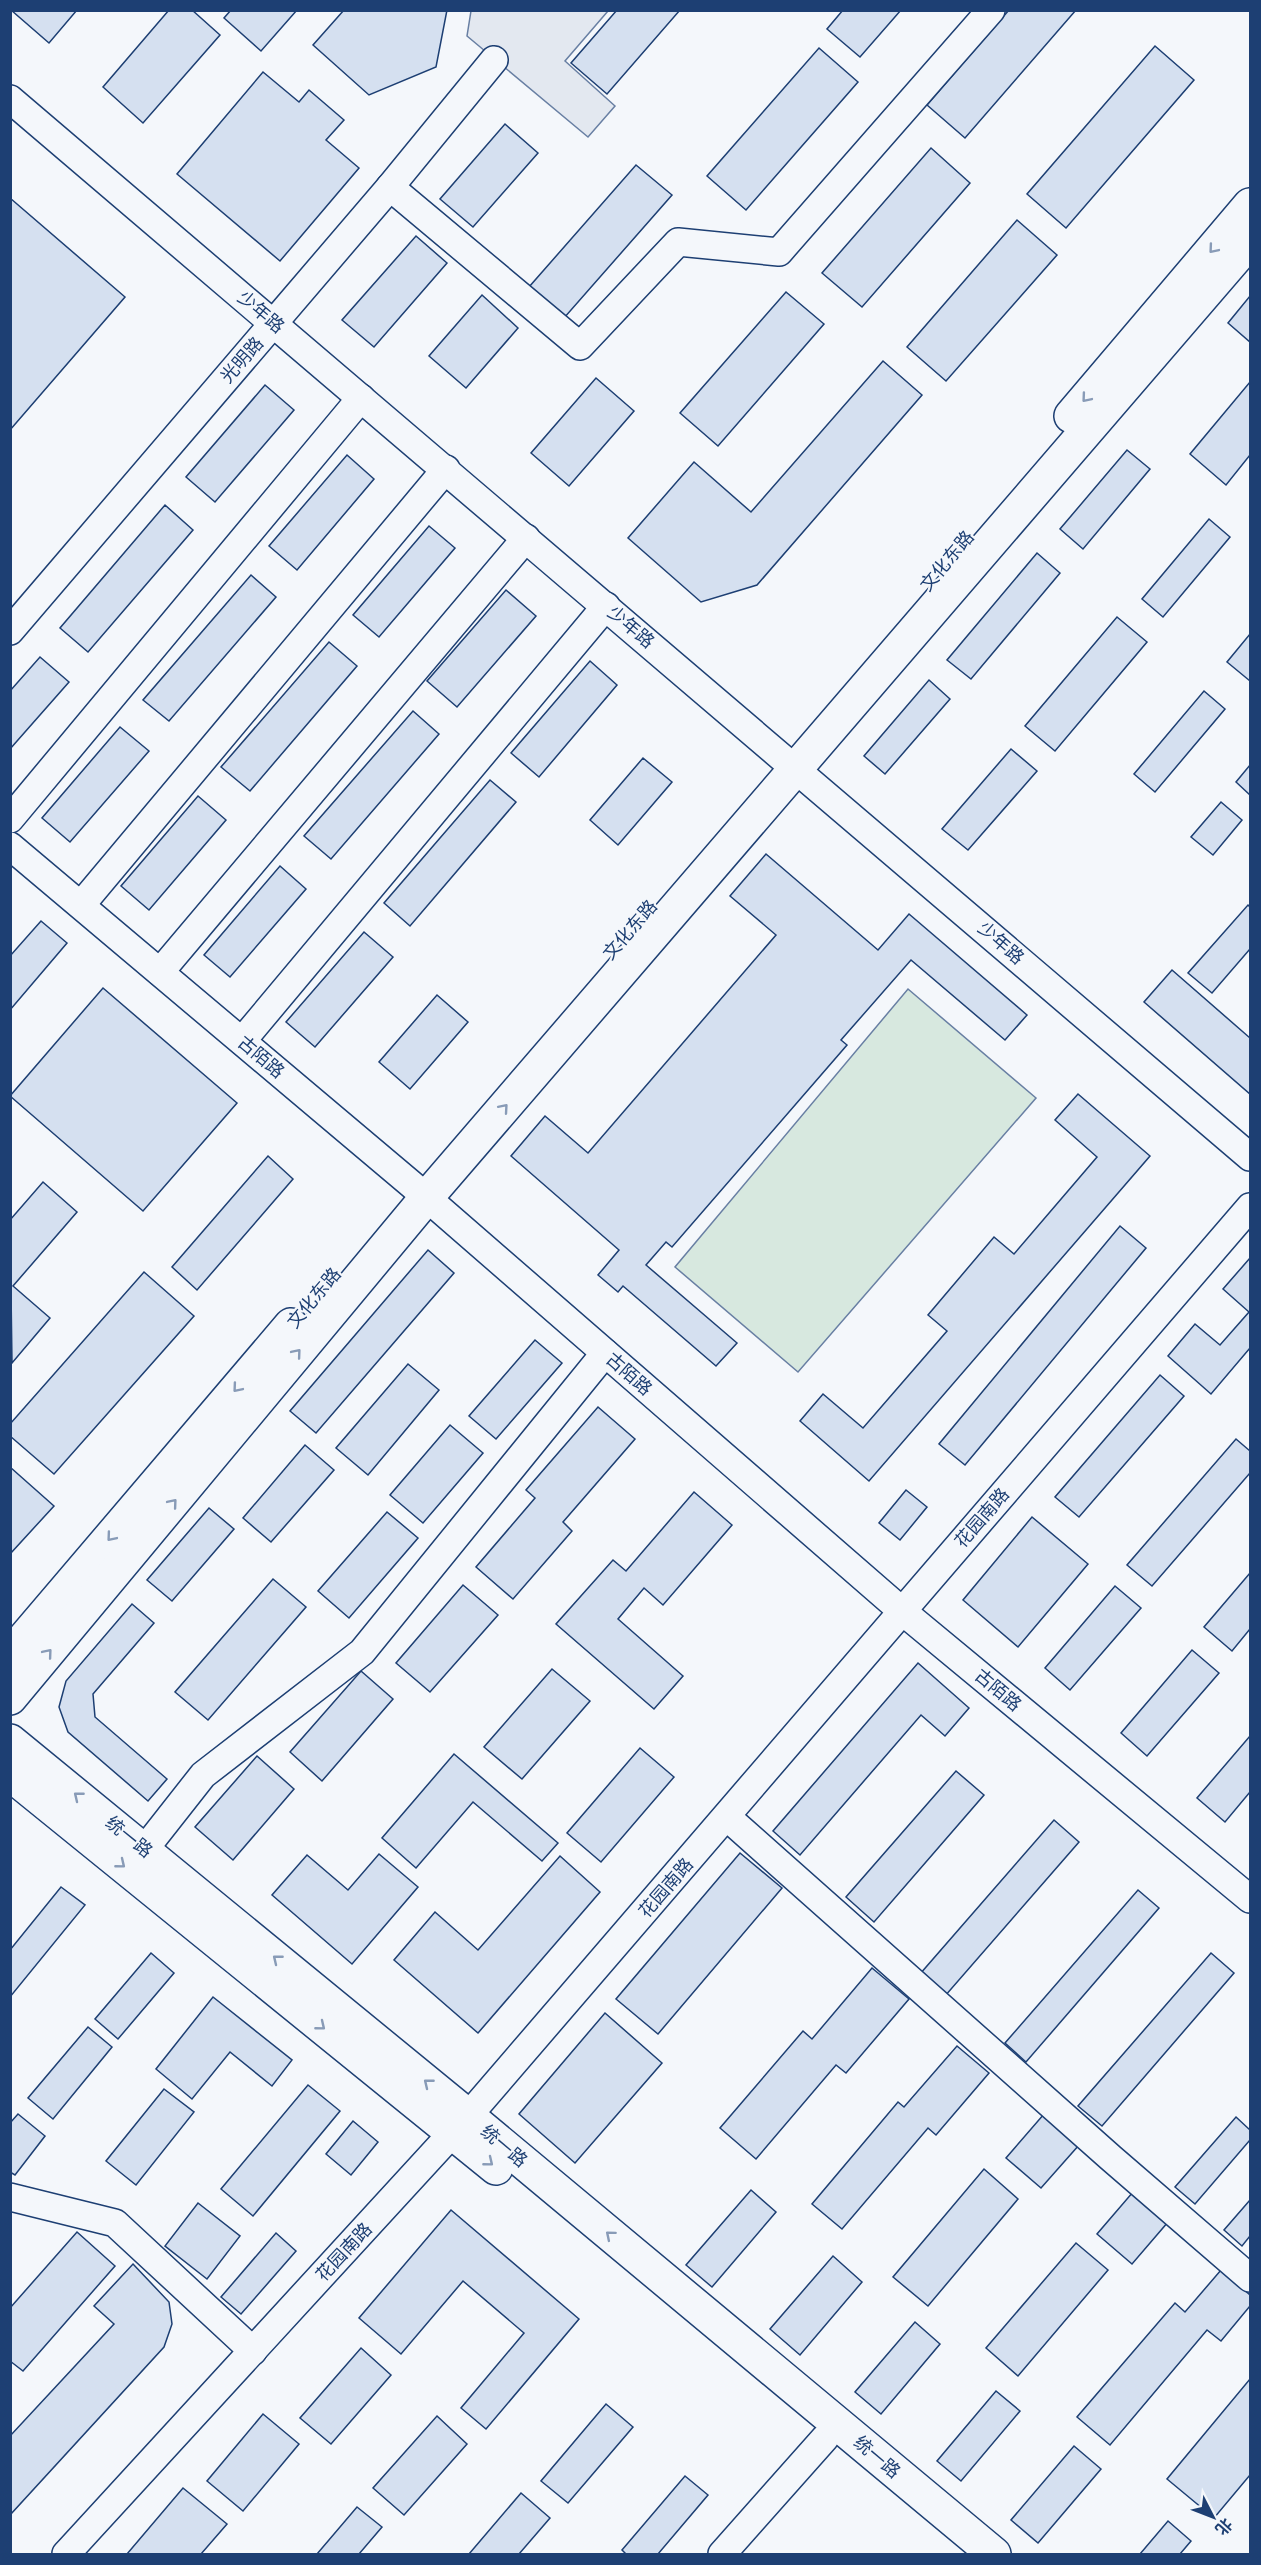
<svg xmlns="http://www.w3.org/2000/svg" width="1261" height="2565" viewBox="0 0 1261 2565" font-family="Roboto,'Noto Sans SC',sans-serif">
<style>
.green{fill:#d7e8df;stroke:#687fa3;stroke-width:1.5}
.parking{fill:#e3e8f0;stroke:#687fa3;stroke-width:1.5}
.building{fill:#d5e0f0;stroke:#1d3f73;stroke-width:1.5}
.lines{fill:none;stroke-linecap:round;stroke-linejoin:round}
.minor-casing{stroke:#1d3f73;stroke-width:30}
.major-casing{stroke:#1d3f73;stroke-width:36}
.minor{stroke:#f4f7fb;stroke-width:27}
.major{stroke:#f4f7fb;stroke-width:33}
.oneway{stroke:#889bb7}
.labels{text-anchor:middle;stroke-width:4.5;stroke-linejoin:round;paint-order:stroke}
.street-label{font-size:18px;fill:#1d3f73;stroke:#f4f7fb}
</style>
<rect width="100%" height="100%" fill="#f4f7fb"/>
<polygon class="green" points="908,989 1036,1098 798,1372 675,1267"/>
<polygon class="parking" points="471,11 608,11 565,61 615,106 588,137 467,36"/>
<g class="building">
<polygon points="11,10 77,10 49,43"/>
<polygon points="169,10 192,10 220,35 143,123 103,87"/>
<polygon points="231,10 297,10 261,51 224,18"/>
<polygon points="344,10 447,10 436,67 369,95 313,45"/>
<polygon points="617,10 680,10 607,94 571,63"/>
<polygon points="843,10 901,10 860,57 827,29"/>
<polygon points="1009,10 1076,10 965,138 927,105"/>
<polygon points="1155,46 1194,80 1066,228 1027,194"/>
<polygon points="819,48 858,82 746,210 707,176"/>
<polygon points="263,72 299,102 309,90 344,120 326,140 359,168 280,261 177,174"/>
<polygon points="505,124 538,153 473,227 440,199"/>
<polygon points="931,148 970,183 862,307 822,273"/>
<polygon points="636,165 672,195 564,318 529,287"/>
<polygon points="10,198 125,297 10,430"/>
<polygon points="1017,220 1057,255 946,381 907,347"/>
<polygon points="416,236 447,263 374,347 342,320"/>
<polygon points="786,292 824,324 718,446 680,413"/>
<polygon points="482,295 518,328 466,388 429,356"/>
<polygon points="1250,296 1250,342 1228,323"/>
<polygon points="883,361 922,395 757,585 701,602 628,538 694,462 751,512"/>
<polygon points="596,378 634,411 569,486 531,453"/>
<polygon points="1250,382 1250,455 1226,485 1190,454"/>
<polygon points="265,385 294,410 215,502 186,477"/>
<polygon points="1127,450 1150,469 1083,549 1060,529"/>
<polygon points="347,455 374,479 297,570 269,546"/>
<polygon points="165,505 193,530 88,652 60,628"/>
<polygon points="1209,519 1230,537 1163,617 1142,599"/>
<polygon points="429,526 455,548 379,637 353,615"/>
<polygon points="1037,553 1060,573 971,679 947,660"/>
<polygon points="251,575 276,597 169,721 143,700"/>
<polygon points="506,590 536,616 457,707 427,681"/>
<polygon points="1117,617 1147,642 1055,751 1025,726"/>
<polygon points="1250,634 1250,681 1227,662"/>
<polygon points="329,642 357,666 250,791 221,767"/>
<polygon points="40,657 69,682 10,749 10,691"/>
<polygon points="590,661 617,685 539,777 511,753"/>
<polygon points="929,680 950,699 885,774 864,756"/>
<polygon points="1204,691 1225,709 1155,792 1134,774"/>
<polygon points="413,711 439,734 331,859 304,836"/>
<polygon points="120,727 149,751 70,842 42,818"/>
<polygon points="1011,749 1037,771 968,850 942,829"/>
<polygon points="643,758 672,782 618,845 590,820"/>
<polygon points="1250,765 1250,795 1236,782"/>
<polygon points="490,780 516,802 410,926 384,903"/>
<polygon points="198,796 226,820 149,910 121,886"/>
<polygon points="1221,802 1242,820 1213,855 1191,837"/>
<polygon points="766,854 878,950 909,914 1027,1015 1005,1040 911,960 841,1040 847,1045 672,1247 666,1242 646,1265 737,1343 716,1366 623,1286 618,1292 598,1275 619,1250 511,1156 545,1116 588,1153 776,935 730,896"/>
<polygon points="280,866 306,889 230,977 204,955"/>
<polygon points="1248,905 1250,907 1250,949 1212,993 1188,973"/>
<polygon points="41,921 67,943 10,1010 10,956"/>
<polygon points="364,932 393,957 315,1047 286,1022"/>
<polygon points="1172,970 1250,1038 1250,1094 1144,1002"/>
<polygon points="103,988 237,1103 143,1211 10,1096"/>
<polygon points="437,995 468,1022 410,1089 379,1062"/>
<polygon points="1078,1094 1150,1156 869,1481 800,1421 823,1394 863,1428 947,1331 928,1315 994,1237 1014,1254 1097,1157 1055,1120"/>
<polygon points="268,1156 293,1179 197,1290 172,1267"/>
<polygon points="43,1182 77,1212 13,1286 50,1318 12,1363 10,1220"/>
<polygon points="1120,1226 1146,1248 965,1465 939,1444"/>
<polygon points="428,1250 454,1273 316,1433 290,1411"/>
<polygon points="1250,1258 1250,1348 1211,1394 1168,1356 1195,1324 1220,1345 1249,1312 1223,1289"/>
<polygon points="144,1272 194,1316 54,1474 10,1436 10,1424"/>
<polygon points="535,1340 562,1363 496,1439 469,1416"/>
<polygon points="408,1364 439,1390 368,1475 336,1448"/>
<polygon points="1160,1375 1184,1396 1079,1517 1055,1497"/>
<polygon points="598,1407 635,1439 563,1522 572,1531 513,1599 476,1567 535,1498 526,1490"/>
<polygon points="450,1425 483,1453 423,1523 390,1495"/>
<polygon points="1236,1439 1250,1451 1250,1473 1152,1586 1127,1565"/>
<polygon points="305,1445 334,1470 271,1542 243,1518"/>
<polygon points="10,1467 54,1506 10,1554"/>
<polygon points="906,1490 927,1507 900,1540 879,1523"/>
<polygon points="694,1492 732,1525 663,1605 644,1588 618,1619 683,1676 654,1709 556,1624 613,1560 626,1571"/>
<polygon points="209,1508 234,1529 172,1601 147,1580"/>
<polygon points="387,1512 418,1538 349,1618 318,1591"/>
<polygon points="1032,1517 1088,1564 1018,1647 963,1600"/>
<polygon points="1250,1573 1250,1629 1232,1651 1204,1627"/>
<polygon points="273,1579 306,1607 208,1720 175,1692"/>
<polygon points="463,1585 498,1615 430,1692 396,1663"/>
<polygon points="1115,1586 1141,1608 1070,1690 1045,1668"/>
<polygon points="132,1604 154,1623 93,1694 95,1717 167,1779 148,1801 68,1732 59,1707 66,1681"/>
<polygon points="1192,1650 1219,1673 1147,1756 1121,1733"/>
<polygon points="918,1663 969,1708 945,1736 921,1715 800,1855 773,1831"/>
<polygon points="552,1669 590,1701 522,1779 484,1747"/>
<polygon points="361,1671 393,1699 322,1781 290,1752"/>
<polygon points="1250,1736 1250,1792 1225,1822 1197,1798"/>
<polygon points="640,1748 674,1777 601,1862 567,1833"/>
<polygon points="454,1754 558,1843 542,1861 473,1802 416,1868 382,1838"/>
<polygon points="257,1756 294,1789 233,1860 195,1827"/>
<polygon points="956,1771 984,1795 874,1922 846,1897"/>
<polygon points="1054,1820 1079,1842 945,1996 920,1974"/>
<polygon points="740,1853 782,1888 658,2034 616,1999"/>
<polygon points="379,1854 418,1887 352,1964 272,1895 307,1855 348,1890"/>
<polygon points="560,1856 600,1892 478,2033 394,1960 435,1912 478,1950"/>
<polygon points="61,1887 85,1905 10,1997 10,1950"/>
<polygon points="1138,1890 1159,1908 1026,2062 1005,2043"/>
<polygon points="151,1953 174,1973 118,2039 95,2019"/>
<polygon points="1211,1953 1234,1973 1102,2126 1078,2106"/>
<polygon points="872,1968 909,1999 846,2073 836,2065 756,2159 720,2128 803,2031 812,2039"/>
<polygon points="213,1997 292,2060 272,2086 230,2052 192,2099 156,2069"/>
<polygon points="605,2013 662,2063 575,2163 519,2114"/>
<polygon points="88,2027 112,2047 53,2119 28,2098"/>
<polygon points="957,2046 989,2073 936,2135 928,2128 842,2229 812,2204 898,2102 904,2107"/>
<polygon points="308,2085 340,2111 253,2216 221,2189"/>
<polygon points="164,2089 194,2112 136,2185 106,2161"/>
<polygon points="18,2114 45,2136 15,2175 10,2172 10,2123"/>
<polygon points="1044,2114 1079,2145 1041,2188 1006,2158"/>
<polygon points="1236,2117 1250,2130 1250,2140 1195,2204 1175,2187"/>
<polygon points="353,2121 378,2142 351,2175 326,2154"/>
<polygon points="984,2169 1018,2199 928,2306 893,2277"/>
<polygon points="751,2190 776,2212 712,2287 686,2265"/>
<polygon points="1133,2192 1168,2222 1132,2264 1097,2234"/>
<polygon points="1250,2200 1250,2236 1242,2246 1224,2230"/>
<polygon points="198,2203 240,2236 207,2279 165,2246"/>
<polygon points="451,2210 579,2319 486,2429 461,2408 524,2333 463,2281 401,2354 359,2318"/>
<polygon points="77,2232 115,2266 23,2371 10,2361 10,2308"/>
<polygon points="276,2233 296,2251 241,2314 221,2297"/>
<polygon points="1076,2243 1108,2270 1018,2376 986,2348"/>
<polygon points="833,2256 862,2282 800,2355 770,2329"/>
<polygon points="133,2264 169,2302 172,2324 164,2347 10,2515 10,2436 114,2324 94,2306"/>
<polygon points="1221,2270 1250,2295 1250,2306 1221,2341 1207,2330 1110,2445 1077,2417 1175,2303 1185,2312"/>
<polygon points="915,2322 940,2344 881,2414 855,2392"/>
<polygon points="361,2348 391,2375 331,2444 300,2418"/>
<polygon points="1250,2379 1250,2475 1214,2518 1167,2479"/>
<polygon points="996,2391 1020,2411 961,2481 937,2461"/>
<polygon points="606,2404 633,2427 568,2503 541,2481"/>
<polygon points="263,2414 299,2444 243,2511 207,2481"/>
<polygon points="437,2416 467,2444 404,2515 373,2488"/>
<polygon points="1074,2446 1101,2469 1038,2543 1011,2520"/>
<polygon points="685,2476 708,2495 658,2554 626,2554 622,2550"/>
<polygon points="183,2488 227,2524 201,2554 127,2554"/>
<polygon points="521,2493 550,2518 519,2554 469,2554"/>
<polygon points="357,2507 382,2527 359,2554 317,2554"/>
<polygon points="1168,2521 1191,2541 1180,2554 1140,2554"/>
</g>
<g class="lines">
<defs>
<g id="minor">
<polyline points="10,99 1250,1157"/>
<polyline points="390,187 580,346 678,242 779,252 991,10"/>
<polyline points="10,631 390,187 494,60"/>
<polyline points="10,819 361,398"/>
<polyline points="10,846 411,1184 902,1611 1250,1899"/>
<polyline points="81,905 446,469"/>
<polyline points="160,972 526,538"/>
<polyline points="242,1041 606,606"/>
<polyline points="727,1817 1111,2158 1250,2278"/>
<polyline points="144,1850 203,1775 362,1652 605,1353"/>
<polyline points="10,2197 115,2223 253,2351"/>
<polyline points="66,2554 468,2116 1250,1207"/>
<polyline points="722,2554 825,2438"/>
</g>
<g id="major">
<polyline points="1071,416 1250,205"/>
<polyline points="10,1655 291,1325"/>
<polyline points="10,1698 427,1197 1250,241"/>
<polyline points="10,1741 468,2116 994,2554"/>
<polyline points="10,1774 496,2168"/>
</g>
</defs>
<use href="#minor" class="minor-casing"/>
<use href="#major" class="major-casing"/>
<use href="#minor" class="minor"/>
<use href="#major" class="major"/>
</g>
<defs><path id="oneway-chevron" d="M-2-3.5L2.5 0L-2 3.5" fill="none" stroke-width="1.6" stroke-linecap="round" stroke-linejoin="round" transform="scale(1.5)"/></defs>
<g class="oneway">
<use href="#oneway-chevron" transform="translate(1213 249) rotate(130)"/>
<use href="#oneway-chevron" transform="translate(1086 398) rotate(130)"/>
<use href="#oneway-chevron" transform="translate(504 1108) rotate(-49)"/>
<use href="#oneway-chevron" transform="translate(297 1353) rotate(-50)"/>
<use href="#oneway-chevron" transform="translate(237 1388) rotate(130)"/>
<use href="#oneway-chevron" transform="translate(173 1503) rotate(-50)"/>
<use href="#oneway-chevron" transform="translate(111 1537) rotate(130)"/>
<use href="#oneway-chevron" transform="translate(48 1653) rotate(-50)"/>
<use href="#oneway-chevron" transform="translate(78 1796) rotate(-141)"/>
<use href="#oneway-chevron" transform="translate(121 1864) rotate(39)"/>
<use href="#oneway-chevron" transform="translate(277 1959) rotate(-141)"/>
<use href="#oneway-chevron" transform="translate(321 2026) rotate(39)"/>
<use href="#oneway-chevron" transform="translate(428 2083) rotate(-141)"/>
<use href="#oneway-chevron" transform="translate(489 2162) rotate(39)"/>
<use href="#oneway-chevron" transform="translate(610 2235) rotate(-140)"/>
</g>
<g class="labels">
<g class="street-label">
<text transform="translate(261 312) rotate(40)" y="6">少年路</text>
<text transform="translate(242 360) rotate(-49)" y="6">光明路</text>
<text transform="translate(947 561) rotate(-50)" y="6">文化东路</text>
<text transform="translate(631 627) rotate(40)" y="6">少年路</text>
<text transform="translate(630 930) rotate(-49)" y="6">文化东路</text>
<text transform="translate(1001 943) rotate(41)" y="6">少年路</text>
<text transform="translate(261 1057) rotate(40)" y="6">古陌路</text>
<text transform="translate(314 1298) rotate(-50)" y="6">文化东路</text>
<text transform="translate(629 1374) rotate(41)" y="6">古陌路</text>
<text transform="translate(982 1518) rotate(-49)" y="6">花园南路</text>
<text transform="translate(998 1690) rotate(40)" y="6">古陌路</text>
<text transform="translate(129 1837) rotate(39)" y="6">统一路</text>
<text transform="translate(666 1888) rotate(-49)" y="6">花园南路</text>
<text transform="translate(504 2146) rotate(40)" y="6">统一路</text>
<text transform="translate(344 2252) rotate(-47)" y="6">花园南路</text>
<text transform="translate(877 2457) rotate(40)" y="6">统一路</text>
</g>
</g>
<rect width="1261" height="2565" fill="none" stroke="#1d3f73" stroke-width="24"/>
<g transform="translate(1213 2517) rotate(132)" stroke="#f4f7fb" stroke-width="4.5" paint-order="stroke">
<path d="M0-4.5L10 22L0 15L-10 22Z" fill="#1d3f73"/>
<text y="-9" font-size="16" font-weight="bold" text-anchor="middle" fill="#1d3f73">北</text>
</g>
</svg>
